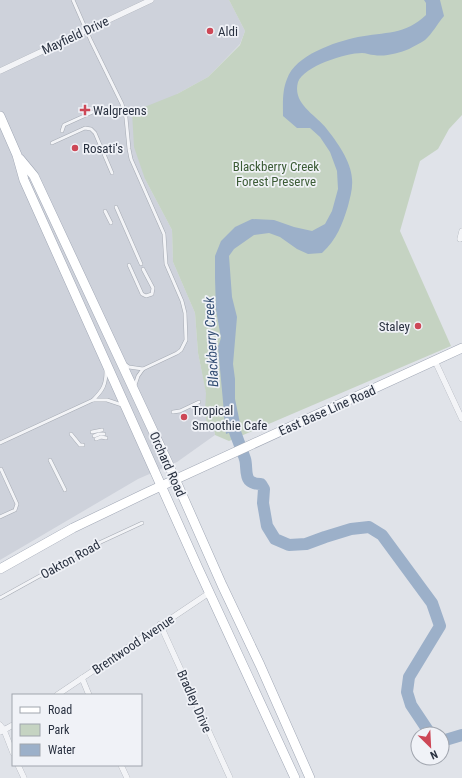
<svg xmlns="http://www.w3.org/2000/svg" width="462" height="778" viewBox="0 0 462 778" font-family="'Roboto Condensed',sans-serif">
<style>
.built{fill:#ced2db}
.green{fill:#c5d3c2}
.water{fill:#9cb0c9}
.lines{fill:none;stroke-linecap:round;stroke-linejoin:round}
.river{stroke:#9cb0c9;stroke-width:12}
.lane-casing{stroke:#a5aab3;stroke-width:4}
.street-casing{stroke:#a5aab3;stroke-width:6}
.primary-casing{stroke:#a0a7b5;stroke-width:10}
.lane{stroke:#f3f4f7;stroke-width:3}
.street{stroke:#f3f4f7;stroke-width:5.5}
.primary{stroke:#fff;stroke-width:9}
.poi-dot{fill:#cd4756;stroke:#f0f2f7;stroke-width:1.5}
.labels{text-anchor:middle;stroke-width:3.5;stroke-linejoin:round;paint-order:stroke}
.poi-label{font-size:13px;fill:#293140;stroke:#f0f2f7;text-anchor:start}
.street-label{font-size:13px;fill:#293140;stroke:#f0f2f7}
.park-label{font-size:13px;fill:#3c5c36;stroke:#f0f2f7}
.water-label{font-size:14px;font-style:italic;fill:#334e74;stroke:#f0f2f7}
</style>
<rect width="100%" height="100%" fill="#e0e3e9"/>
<polygon class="built" points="0,0 229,0 245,31 240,44 208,77 177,94 145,179 172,230 173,262 195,313 198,353 215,435 177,462 138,479 0,560"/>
<polygon class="green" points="229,0 462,0 462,115 449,129 438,149 420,161 400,231 451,346 229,441 215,435 214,428 207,425 205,411 206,393 198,353 195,313 173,262 172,230 145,179 134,147 132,112 177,94 208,77 240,45 245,31"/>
<path class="water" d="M424,0H440L444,16C438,23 432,34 425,40C421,43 414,46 409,49C399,53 385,57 374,55C370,55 366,53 362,53C346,53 304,66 298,82C292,104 316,115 326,128C337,142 351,161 352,179C353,188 350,198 348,206C342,225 337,239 322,253L308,254L297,249L280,237L269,233L254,235L234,249L229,256L232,297L237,317L233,364L235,379V399L241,428L226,434L218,347L221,338L216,310L215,278V256L221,241L235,227L252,219L274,220L294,227L312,231L325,224L332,211L338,189L337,171L330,152L320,137L310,128H297L283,116C283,104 282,91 287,79C295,55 335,42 358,37C385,32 405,35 426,15V3Z"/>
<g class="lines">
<g class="river">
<path d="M230,415C233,430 240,444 245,459C247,465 245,475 249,480C252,483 257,484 261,484L264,489L263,503L267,526L275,539L289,545L306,544L325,537L351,529L369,527L382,535L432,603L440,626L409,677L407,692L411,705L429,732L432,734"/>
<polyline points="442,741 462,735"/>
</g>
<defs>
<g id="lane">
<polyline points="73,0 91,41 122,104 126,118 129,149 131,159 164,234 166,264 182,301 185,313 186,340 181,350 177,353 143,369 138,376 135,385"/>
<polyline points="62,131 64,125 95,111 100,113"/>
<polyline points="52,143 85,128 91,129 95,133 112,173"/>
<polyline points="116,207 141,264"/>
<polyline points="105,211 111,223"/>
<polyline points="129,265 142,294 146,296 152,294 153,288 143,269"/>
<polyline points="126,365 129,367 143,369"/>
<polyline points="93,400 107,400 122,405"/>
<polyline points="173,412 180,411 199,402"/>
<polyline points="92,432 102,430"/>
<polyline points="71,434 80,445 83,445"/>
<polyline points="94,436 99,434 104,434"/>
<polyline points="96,439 101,437 106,438"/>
<path d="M0,443L93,400C103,390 106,385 106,371"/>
<polyline points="50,460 65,490"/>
<polyline points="0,517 15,510 17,504 1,469"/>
<polyline points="0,598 101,542 142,523"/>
</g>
<g id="street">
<polyline points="0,71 151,0"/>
<polyline points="460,239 462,231"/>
<polyline points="435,361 462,419"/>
<polyline points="160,624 230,778"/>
<polyline points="82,678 89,695"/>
<polyline points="57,695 209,593"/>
<polyline points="0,725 4,730 13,753"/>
<polyline points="0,732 13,725"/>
<polyline points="18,765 24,778"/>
<polyline points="121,765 127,778"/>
</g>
<g id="primary">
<polyline points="0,116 17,155 24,180 198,568 295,778"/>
<polyline points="20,159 34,176 168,463 222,585 260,665 310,778"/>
<polyline points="0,569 73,528 148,492 462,348"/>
</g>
</defs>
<use href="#lane" class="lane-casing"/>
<use href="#street" class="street-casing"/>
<use href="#primary" class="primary-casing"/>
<use href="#lane" class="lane"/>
<use href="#street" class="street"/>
<use href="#primary" class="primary"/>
</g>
<g class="poi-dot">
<circle cx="210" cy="31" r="4"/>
<path d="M83 104h4v4h4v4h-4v4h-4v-4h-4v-4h4z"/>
<circle cx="75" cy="148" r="4"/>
<circle cx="418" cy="326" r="4"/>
<circle cx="184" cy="417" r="4"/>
</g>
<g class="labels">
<g class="poi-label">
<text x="218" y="36">Aldi</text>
<text x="93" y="115">Walgreens</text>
<text x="83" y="153">Rosati's</text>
<text x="410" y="331" text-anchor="end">Staley</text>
<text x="192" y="415">Tropical<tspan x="192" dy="15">Smoothie Cafe</tspan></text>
</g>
<g class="street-label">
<text transform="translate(75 35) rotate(-25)" y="5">Mayfield Drive</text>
<text transform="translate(327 410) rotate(-24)" y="5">East Base Line Road</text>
<text transform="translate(168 464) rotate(66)" y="5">Orchard Road</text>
<text transform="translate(70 559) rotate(-29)" y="5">Oakton Road</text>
<text transform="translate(133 644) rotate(-34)" y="5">Brentwood Avenue</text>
<text transform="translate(195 701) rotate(66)" y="5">Bradley Drive</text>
</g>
<g class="park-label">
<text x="276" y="171">Blackberry Creek<tspan x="276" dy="15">Forest Preserve</tspan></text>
</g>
<g class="water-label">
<text transform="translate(211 342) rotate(-93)" y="5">Blackberry Creek</text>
</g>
</g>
<rect x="12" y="694" width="130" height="72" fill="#f0f2f7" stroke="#a0a5ae"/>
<rect x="20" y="707" width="20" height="6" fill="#ffffff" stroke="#a0a5ae"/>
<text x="48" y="714" font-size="12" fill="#293140">Road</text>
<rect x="20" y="724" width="20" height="12" fill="#c5d3c2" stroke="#a0a5ae"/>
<text x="48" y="734" font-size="12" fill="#293140">Park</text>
<rect x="20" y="744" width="20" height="12" fill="#9cb0c9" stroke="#a0a5ae"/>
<text x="48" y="754" font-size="12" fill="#293140">Water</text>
<g transform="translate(430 746) rotate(156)"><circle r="19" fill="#f0f2f7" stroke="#a0a5ae"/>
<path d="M0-3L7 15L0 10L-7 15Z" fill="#cd4756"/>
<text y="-6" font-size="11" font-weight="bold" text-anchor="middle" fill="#293140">N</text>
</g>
</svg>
